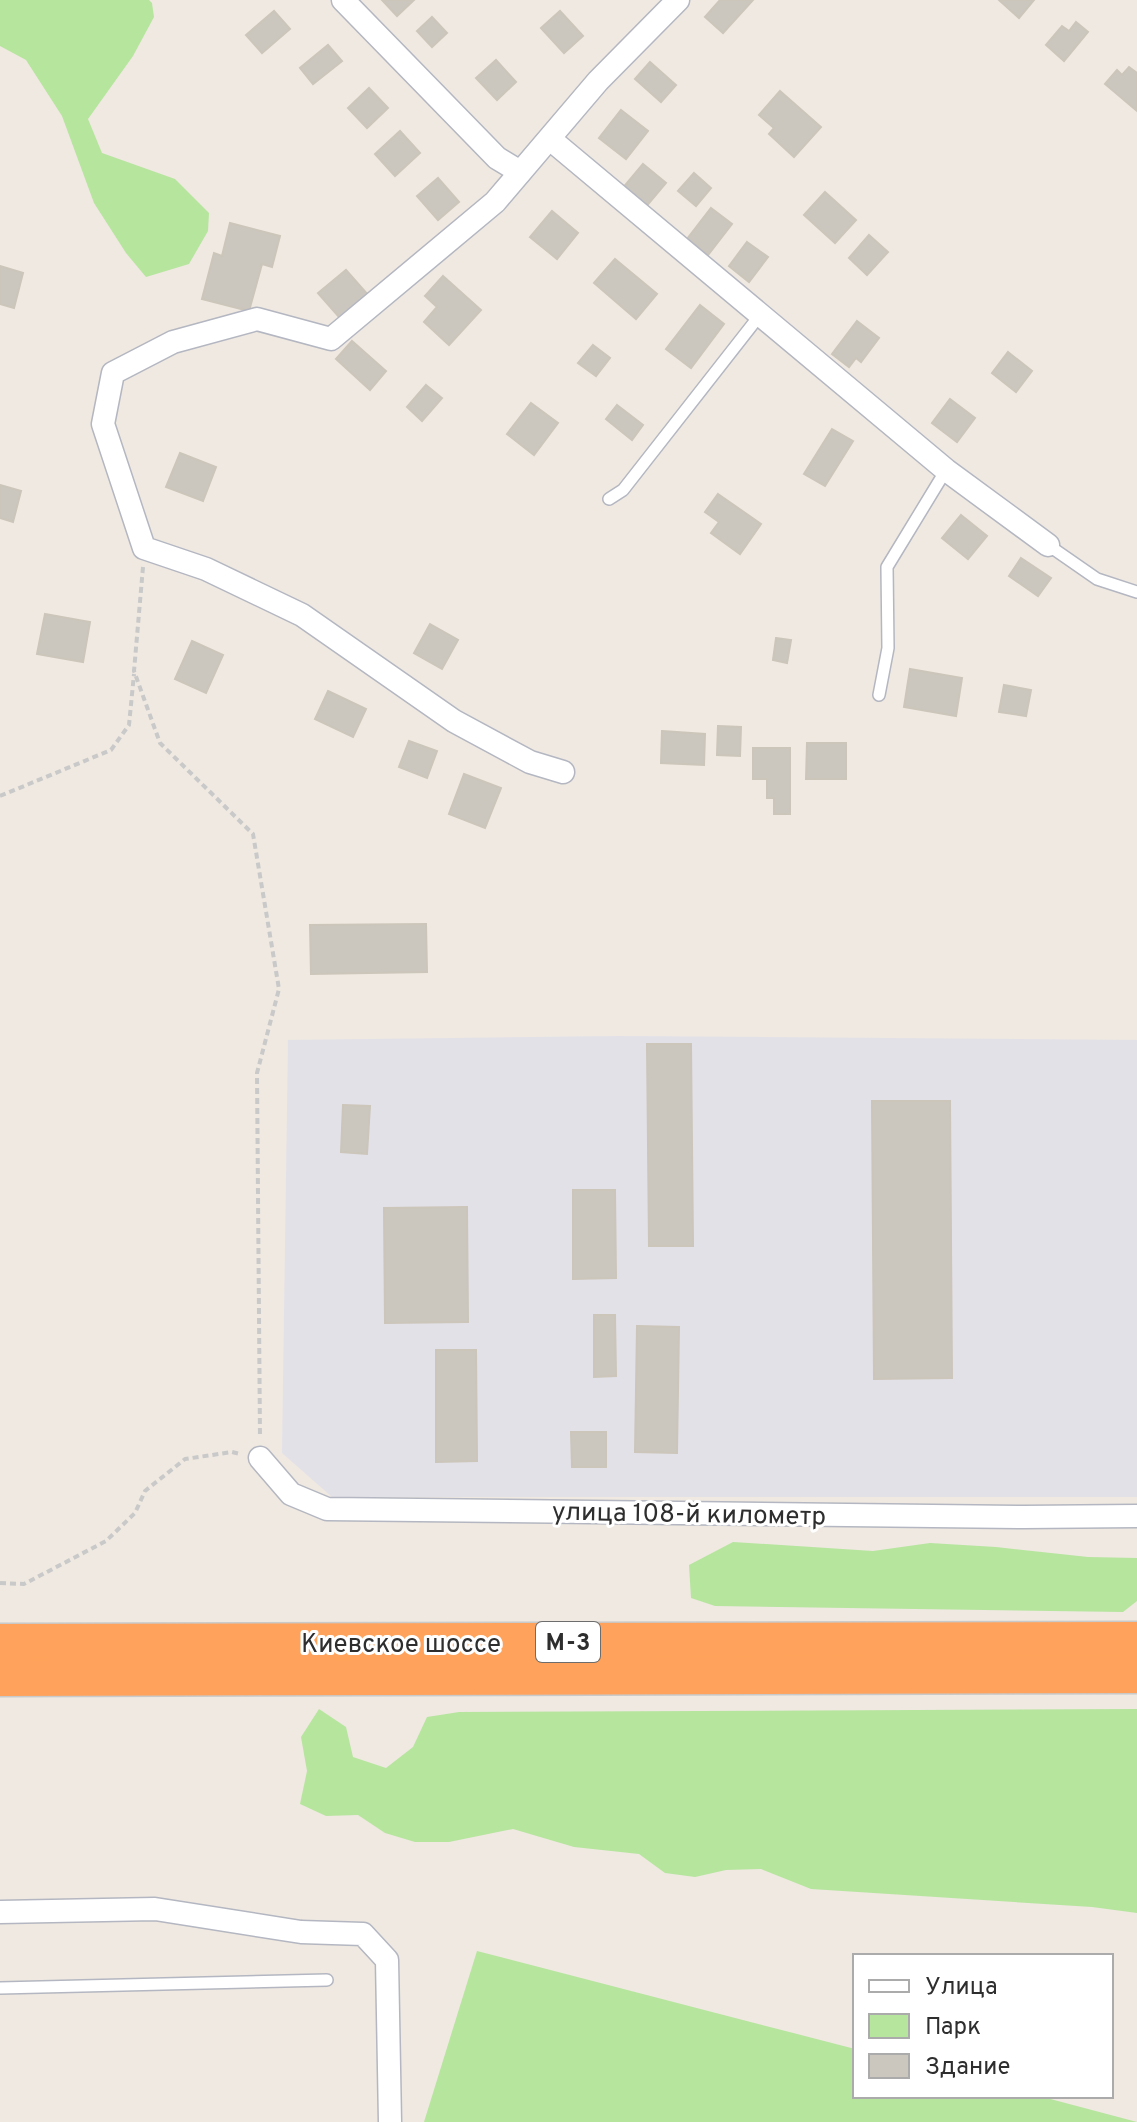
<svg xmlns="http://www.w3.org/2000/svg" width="1137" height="2122" viewBox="0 0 1137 2122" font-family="Overpass,sans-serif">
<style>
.industrial{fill:#e3e1e8}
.green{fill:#b6e59e}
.building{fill:#cbc7bf;stroke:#cbc5ba;stroke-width:2}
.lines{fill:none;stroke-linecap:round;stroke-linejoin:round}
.lane-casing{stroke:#b4b7c1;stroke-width:14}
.street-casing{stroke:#b4b7c1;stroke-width:25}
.highway-casing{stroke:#c9c9c9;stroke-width:41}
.path{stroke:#c9c9c9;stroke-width:4;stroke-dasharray:6 4;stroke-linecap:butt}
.lane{stroke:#fff;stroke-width:11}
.street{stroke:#fff;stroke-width:22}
.highway{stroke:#ffa35c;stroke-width:38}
.labels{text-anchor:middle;stroke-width:6;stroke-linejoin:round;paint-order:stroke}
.shield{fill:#fff;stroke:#6d6d6d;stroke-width:2}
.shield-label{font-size:24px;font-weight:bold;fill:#2e2e2e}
.street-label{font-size:26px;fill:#2e2e2e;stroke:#fff}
</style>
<rect width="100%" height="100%" fill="#efe9e1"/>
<polygon class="industrial" points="621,1036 1137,1040 1137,1497 332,1497 282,1453 288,1040"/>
<g class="green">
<polygon points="0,0 149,0 152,3 154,17 133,56 88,119 102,153 175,179 209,213 208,231 189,264 146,277 126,253 94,203 62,116 26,60 0,46"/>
<polygon points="733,1542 873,1551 930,1543 996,1547 1088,1557 1137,1558 1137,1601 1123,1612 715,1606 691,1598 689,1565"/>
<polygon points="319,1709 346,1727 353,1757 386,1768 413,1747 427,1717 459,1712 1137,1709 1137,1913 1092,1907 811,1889 761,1869 726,1870 695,1877 665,1873 639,1854 574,1847 513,1829 449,1842 415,1842 385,1833 358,1815 326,1816 300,1804 307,1771 301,1737"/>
<polygon points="477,1951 855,2049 855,2096 1039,2096 1137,2122 424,2122"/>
</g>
<g class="building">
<polygon points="382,0 414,0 397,16"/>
<polygon points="720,0 753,0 723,33 705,17"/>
<polygon points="999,0 1034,0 1019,18"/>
<polygon points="274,11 290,29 262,53 246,35"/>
<polygon points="560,11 583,36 564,53 541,28"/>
<polygon points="432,17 447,33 432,47 417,31"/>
<polygon points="1076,22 1088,32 1064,61 1046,45 1062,26 1069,31"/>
<polygon points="328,45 342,61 313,84 300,68"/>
<polygon points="496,60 516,82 497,100 476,78"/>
<polygon points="650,62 676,85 661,102 635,79"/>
<polygon points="1129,67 1137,73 1137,111 1105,84 1117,70 1122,75"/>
<polygon points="369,88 388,108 367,128 348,108"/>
<polygon points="780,91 821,127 794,157 769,134 774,128 759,115"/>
<polygon points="621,110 648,131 626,159 599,138"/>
<polygon points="400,131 420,153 395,176 375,154"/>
<polygon points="643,164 666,183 644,209 622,189"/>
<polygon points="694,173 711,188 696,206 678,191"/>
<polygon points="438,178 459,202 438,220 417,196"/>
<polygon points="825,192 856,220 835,243 804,215"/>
<polygon points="711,208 732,224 708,255 687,239"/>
<polygon points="552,211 578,233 557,259 530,237"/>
<polygon points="230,223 280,236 272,267 262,264 249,311 202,299 214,253 222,256"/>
<polygon points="869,235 888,252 867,275 849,258"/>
<polygon points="747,242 768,257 749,282 729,266"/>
<polygon points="615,259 657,294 636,319 594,283"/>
<polygon points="0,266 23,273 14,308 0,304"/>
<polygon points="346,270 368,295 340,318 318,293"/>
<polygon points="443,276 481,310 449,345 424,322 437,307 425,296"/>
<polygon points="700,305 724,324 691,368 666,349"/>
<polygon points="857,321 879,338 861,362 856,358 849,367 832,354"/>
<polygon points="352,341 386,371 370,390 336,359"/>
<polygon points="593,345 610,358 596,376 578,363"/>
<polygon points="1008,352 1032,371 1016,392 992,373"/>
<polygon points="426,385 442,398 422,421 407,407"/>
<polygon points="950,399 975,418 957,442 932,423"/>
<polygon points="531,403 558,423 534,455 507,434"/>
<polygon points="617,405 643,425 632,440 606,419"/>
<polygon points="832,429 853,441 825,486 804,474"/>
<polygon points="180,453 216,467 203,501 166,487"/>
<polygon points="0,485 21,491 13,522 0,518"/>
<polygon points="718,494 761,524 740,554 711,533 719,522 705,512"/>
<polygon points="961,515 987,536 968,559 942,538"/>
<polygon points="1021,558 1051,578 1038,596 1009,576"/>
<polygon points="45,614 90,622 83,662 37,654"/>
<polygon points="430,624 458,640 442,669 414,653"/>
<polygon points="776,638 791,640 787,663 773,660"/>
<polygon points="192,641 223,655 206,693 175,679"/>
<polygon points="910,669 962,678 956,716 904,707"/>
<polygon points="1004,685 1031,690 1026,716 999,712"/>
<polygon points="328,691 366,709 353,737 315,719"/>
<polygon points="718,726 741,727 740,756 717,755"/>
<polygon points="662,731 705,734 704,765 661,763"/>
<polygon points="409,741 437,751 427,778 399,767"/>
<polygon points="807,743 846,743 846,779 806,779"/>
<polygon points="753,748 790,748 790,814 774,814 774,798 767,798 767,779 753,779"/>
<polygon points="464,774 501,788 485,828 449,814"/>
<polygon points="426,924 427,972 311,974 310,925"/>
<polygon points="647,1044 691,1044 693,1246 649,1246"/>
<polygon points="872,1101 950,1101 952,1378 874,1379"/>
<polygon points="343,1105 370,1106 367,1154 341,1152"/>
<polygon points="573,1190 615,1190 616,1278 573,1279"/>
<polygon points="467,1207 468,1322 385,1323 384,1208"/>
<polygon points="594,1315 615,1315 616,1376 594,1377"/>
<polygon points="637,1326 679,1327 677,1453 635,1452"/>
<polygon points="436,1350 476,1350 477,1461 436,1462"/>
<polygon points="571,1432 606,1432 606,1467 572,1467"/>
</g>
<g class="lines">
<defs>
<g id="lane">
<polyline points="609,499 623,490 760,315"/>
<polyline points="1048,545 1097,579 1137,592"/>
<polyline points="879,695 888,648 887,567 946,470"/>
<polyline points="0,1988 327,1980"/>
</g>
<g id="street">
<polyline points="343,0 497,158 520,172"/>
<polyline points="550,139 946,470 1048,545"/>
<polyline points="563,772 530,762 454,721 302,615 206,569 144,548 103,424 113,373 173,342 257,319 331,339 495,202 598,81 678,0"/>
<polyline points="260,1458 291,1494 327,1509 1024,1517 1137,1516"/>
<polyline points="0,1912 155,1909 301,1932 363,1934 387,1960 390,2122"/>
</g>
<g id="highway">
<polyline points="0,1643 1137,1641"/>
<polyline points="0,1677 1137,1674"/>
</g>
</defs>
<use href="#lane" class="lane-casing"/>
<use href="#street" class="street-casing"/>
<use href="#highway" class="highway-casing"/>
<g class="path">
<polyline points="143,567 134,671 160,743 253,834 279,989 257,1073 260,1437"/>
<polyline points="0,796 111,750 129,725 134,674"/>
<polyline points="0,1583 24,1584 106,1541 135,1513 145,1491 185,1459 232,1452 240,1454"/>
</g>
<use href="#lane" class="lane"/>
<use href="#street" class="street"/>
<use href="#highway" class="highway"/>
</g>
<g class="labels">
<rect class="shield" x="536" y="1622" width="64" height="40" rx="6"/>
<g class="shield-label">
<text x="568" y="1650">М-3</text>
</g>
<g class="street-label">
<text transform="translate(689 1513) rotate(1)" y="9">улица 108-й километр</text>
<text x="401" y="1652">Киевское шоссе</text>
</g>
</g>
<rect x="853" y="1954" width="260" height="144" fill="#ffffff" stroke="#ababab" stroke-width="2"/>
<rect x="869" y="1980" width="40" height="12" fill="#ffffff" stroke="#ababab" stroke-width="2"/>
<text x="925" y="1994" font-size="24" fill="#2e2e2e">Улица</text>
<rect x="869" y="2014" width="40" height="24" fill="#b6e59e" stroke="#ababab" stroke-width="2"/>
<text x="925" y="2034" font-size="24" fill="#2e2e2e">Парк</text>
<rect x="869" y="2054" width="40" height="24" fill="#cbc7bf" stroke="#ababab" stroke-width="2"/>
<text x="925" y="2074" font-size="24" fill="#2e2e2e">Здание</text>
</svg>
